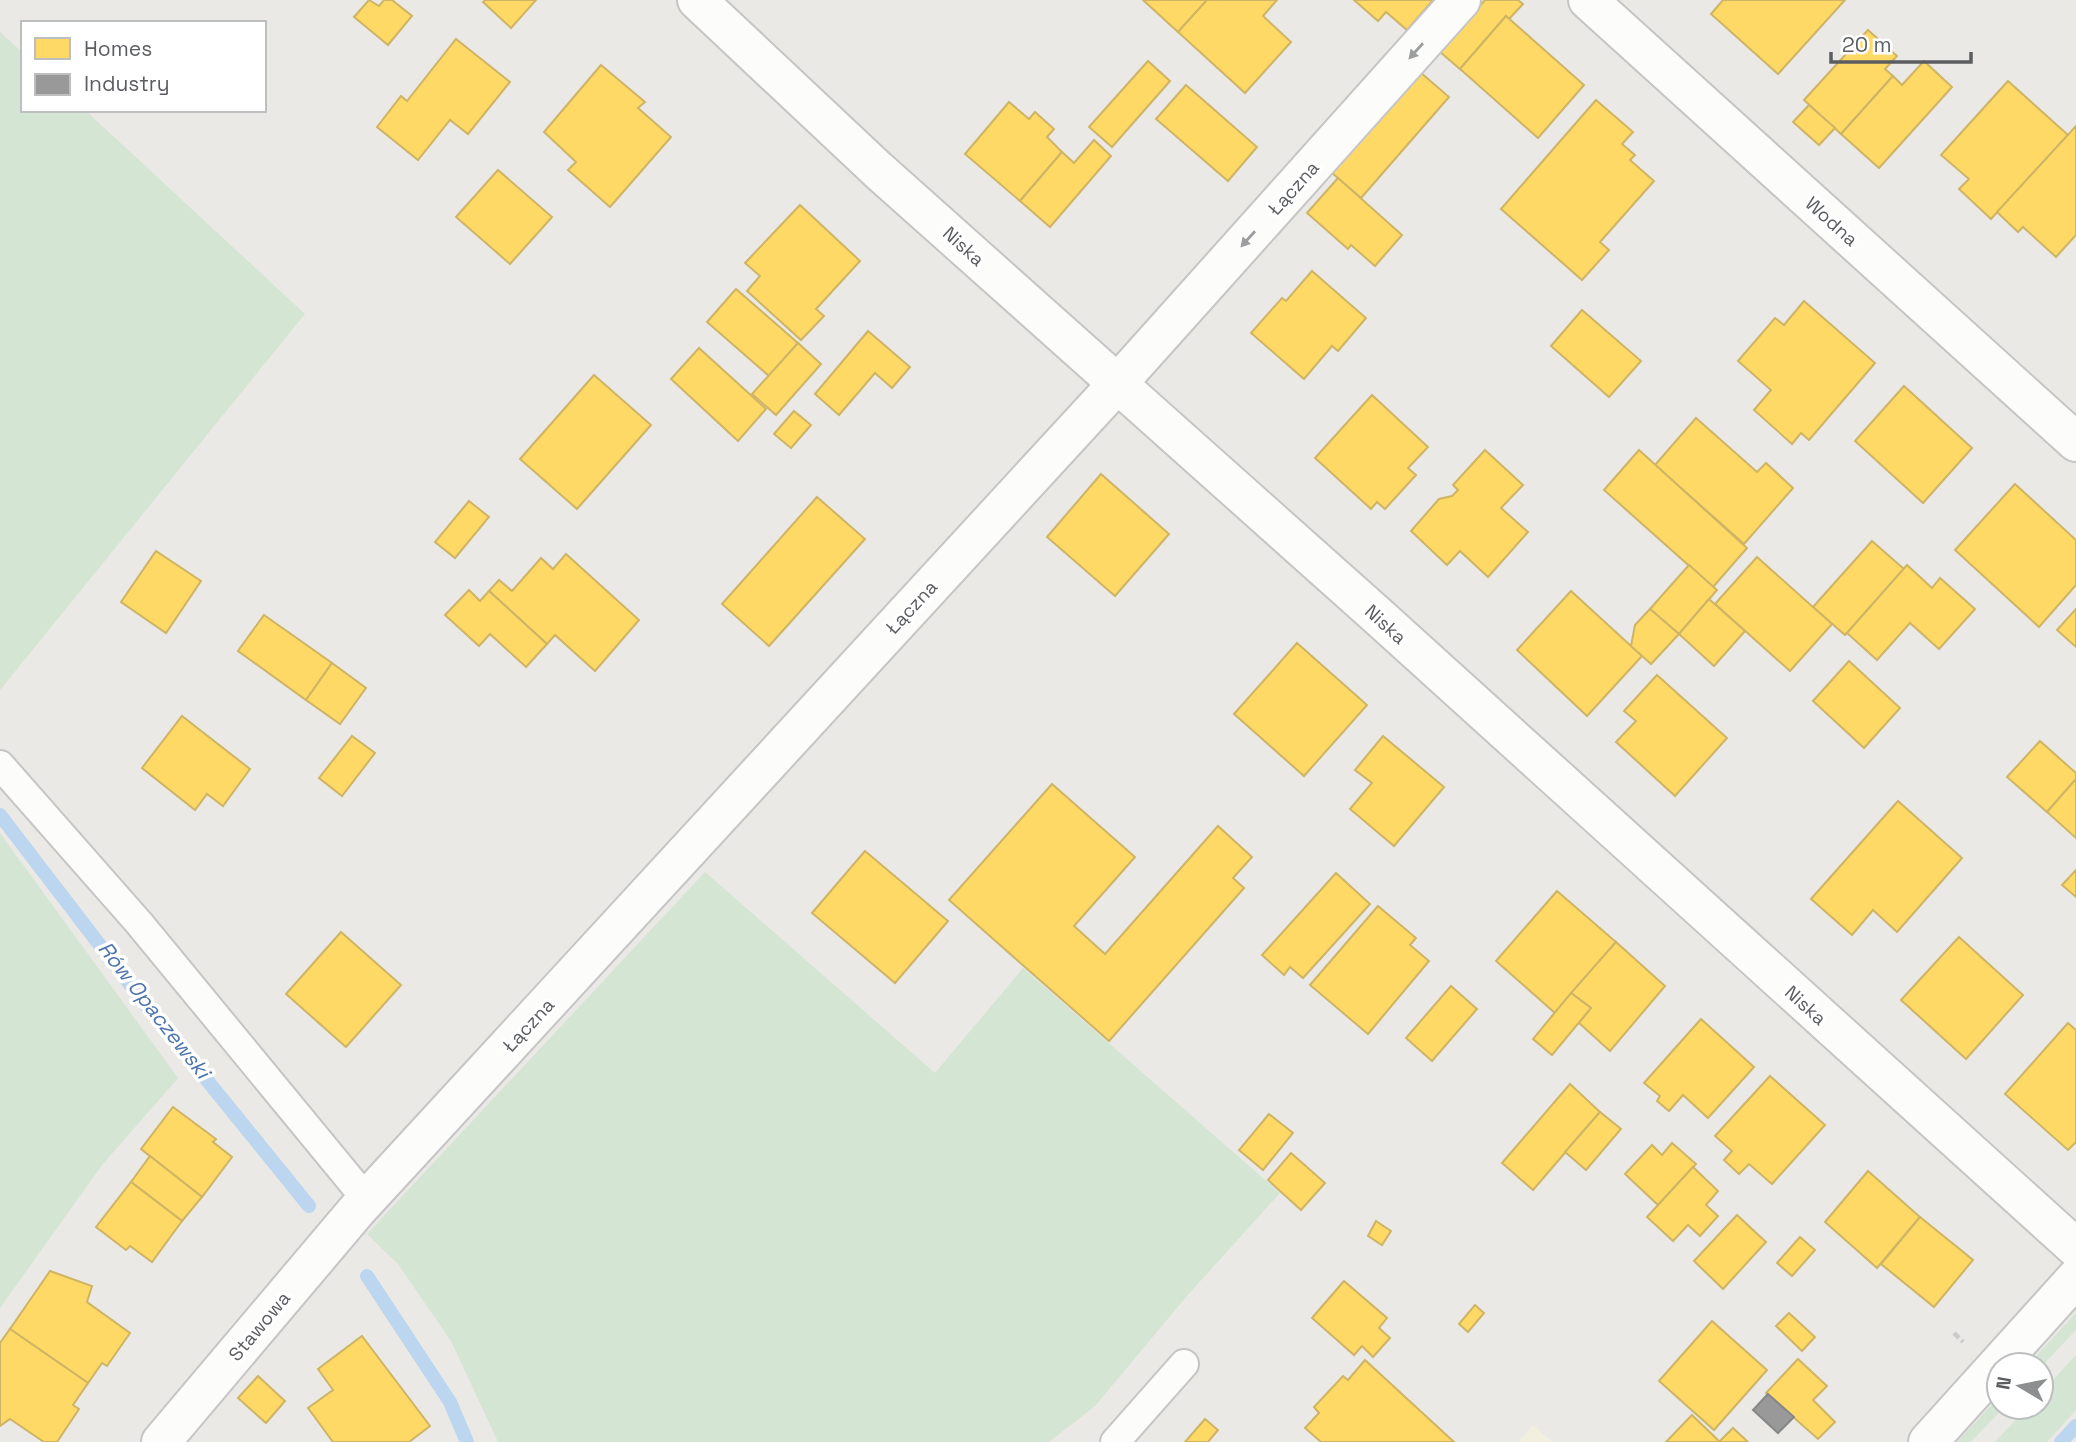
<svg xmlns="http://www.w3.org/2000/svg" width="2076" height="1442" viewBox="0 0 2076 1442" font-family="'Space Grotesk',sans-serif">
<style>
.commercial{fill:#f2efdf}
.green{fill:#d4e5d3}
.homes{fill:#ffd966;stroke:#ceb464;stroke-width:2}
.industry{fill:#999;stroke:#868788;stroke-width:2}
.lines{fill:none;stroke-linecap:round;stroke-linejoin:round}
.stream{stroke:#bdd6f0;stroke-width:14}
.lane-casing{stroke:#c6c5c5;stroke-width:32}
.street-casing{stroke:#c6c5c5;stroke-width:42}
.path{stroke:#c8cbc9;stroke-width:4.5;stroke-dasharray:7 3.5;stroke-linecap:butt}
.lane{stroke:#fcfcfb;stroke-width:28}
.street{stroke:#fcfcfb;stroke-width:38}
.oneway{fill:#9b9d9f}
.labels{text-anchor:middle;stroke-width:7;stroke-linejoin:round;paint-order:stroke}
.street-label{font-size:19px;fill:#5b5d61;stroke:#fff}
.water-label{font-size:21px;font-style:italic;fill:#4d74ac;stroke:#fff}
</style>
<rect width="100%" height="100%" fill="#eae9e5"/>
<polygon class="commercial" points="1533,1425 1552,1442 1518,1442"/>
<g class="green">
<polygon points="0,32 23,53 23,110 85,110 305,314 0,690"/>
<polygon points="0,833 178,1078 102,1165 0,1308"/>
<polygon points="705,872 935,1073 1023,968 1280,1193 1186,1297 1095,1406 1049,1442 498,1442 451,1341 398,1264 367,1234"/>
<polygon points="2076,1313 2076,1330 2041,1367 2041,1365 2028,1365"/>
<polygon points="2076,1355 2076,1410 2047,1442 1995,1442 2028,1407 2041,1407 2041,1393"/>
<polygon points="1999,1397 1999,1407 2004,1407 1971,1442 1957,1442"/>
</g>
<g class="homes">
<polygon points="369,0 379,6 384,0 392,0 412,16 388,45 354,17"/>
<polygon points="485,0 536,0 511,28 483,2"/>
<polygon points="1143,0 1207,0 1178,32"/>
<polygon points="1207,0 1277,0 1263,16 1291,42 1245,93 1178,32"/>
<polygon points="1354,0 1433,0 1407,30 1386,12 1378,21"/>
<polygon points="1485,0 1518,0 1523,4 1509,19 1506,16 1460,69 1440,52"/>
<polygon points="1723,0 1845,0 1778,74 1711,14"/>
<polygon points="1506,16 1584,85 1538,138 1460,69"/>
<polygon points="1868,30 1897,56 1885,69 1893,76 1841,134 1804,100"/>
<polygon points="456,39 510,82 468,134 450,120 418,160 377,127 401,96 407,101"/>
<polygon points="1148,61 1170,81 1112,147 1089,127"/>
<polygon points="1924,61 1952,87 1879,168 1841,134 1893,76 1902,85"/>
<polygon points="601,65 645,102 638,108 671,137 610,207 568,170 576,162 544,132"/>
<polygon points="1420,72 1449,97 1361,198 1332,173"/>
<polygon points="2008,81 2068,135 1991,219 1959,189 1969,179 1941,155"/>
<polygon points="1186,85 1257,147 1228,181 1156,119"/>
<polygon points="1596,100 1633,132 1622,144 1635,155 1630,160 1654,181 1600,242 1609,250 1582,280 1501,209"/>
<polygon points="1009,102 1029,119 1035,112 1054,129 1047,137 1062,152 1020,201 965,154"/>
<polygon points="1809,105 1835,128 1819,145 1793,122"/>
<polygon points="2076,126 2076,235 2056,257 2023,227 2018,232 1997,212"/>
<polygon points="1094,140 1111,156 1050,227 1020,201 1062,152 1074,163"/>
<polygon points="498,170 552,217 510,264 456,217"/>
<polygon points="1338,178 1402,235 1375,266 1351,245 1348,249 1307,213"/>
<polygon points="800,205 860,261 816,309 824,316 801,340 747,291 760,276 745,263"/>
<polygon points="1312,271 1366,318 1338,351 1332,346 1304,379 1251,333 1282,298 1286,301"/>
<polygon points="736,289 798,343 769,376 707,322"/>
<polygon points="1804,301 1875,363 1809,440 1801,433 1792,444 1754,410 1771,390 1738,361 1775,318 1784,325"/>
<polygon points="1582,310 1641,361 1609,397 1551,346"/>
<polygon points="868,331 910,367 892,388 875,373 839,415 815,394"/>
<polygon points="798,343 821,364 776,415 752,394"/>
<polygon points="699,348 766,409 738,441 671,379"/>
<polygon points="594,375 651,425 577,509 520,459"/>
<polygon points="1904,386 1972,448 1923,503 1855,441"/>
<polygon points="1372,395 1428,447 1408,468 1416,475 1385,509 1377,502 1371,509 1315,458"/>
<polygon points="794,411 811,425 791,448 774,434"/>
<polygon points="1696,418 1757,472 1766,463 1793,488 1744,544 1655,465"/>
<polygon points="1485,450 1523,485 1501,508 1528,532 1488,577 1460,551 1447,565 1411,531 1439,499 1452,496 1458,490 1453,485"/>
<polygon points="1639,450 1747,548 1713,587 1604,490"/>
<polygon points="1101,474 1169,534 1115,596 1047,537"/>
<polygon points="2015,484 2076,540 2076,585 2039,627 1955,550"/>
<polygon points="817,497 865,539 769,646 722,604"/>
<polygon points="469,501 489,517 455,558 435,542"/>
<polygon points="1872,541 1904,569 1845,635 1813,607"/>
<polygon points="156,551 201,581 166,633 121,602"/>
<polygon points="566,554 639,620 595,671 555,635 547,644 489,591 499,580 512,591 541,558 553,569"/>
<polygon points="1757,557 1832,624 1790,671 1715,604"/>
<polygon points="1689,565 1717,590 1679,634 1650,609"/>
<polygon points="1907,565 1932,588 1940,578 1975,609 1939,649 1910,623 1877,660 1847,633"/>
<polygon points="469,590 480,601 489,591 547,644 526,667 490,634 479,646 445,615"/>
<polygon points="1571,591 1642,656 1587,716 1517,650"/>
<polygon points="1709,599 1745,631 1714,666 1679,634"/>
<polygon points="1650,609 1679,634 1651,664 1631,646 1635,625"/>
<polygon points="2076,609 2076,647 2057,630"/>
<polygon points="264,615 332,663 306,700 238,651"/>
<polygon points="1297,643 1367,705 1304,776 1234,714"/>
<polygon points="1849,661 1900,708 1864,748 1813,701"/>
<polygon points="332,663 366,688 340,724 306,700"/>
<polygon points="1657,675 1727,738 1675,796 1616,742 1636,721 1624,711"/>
<polygon points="182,716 250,769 223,806 207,794 195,810 142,768"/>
<polygon points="352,736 375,753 342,796 319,778"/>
<polygon points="1383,736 1444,787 1394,846 1350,809 1372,783 1355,770"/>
<polygon points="2040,741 2076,773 2076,779 2047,812 2007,777"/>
<polygon points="2076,779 2076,838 2047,812"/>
<polygon points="1052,784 1135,857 1074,926 1105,954 1218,826 1252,857 1233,878 1244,888 1109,1041 949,900"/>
<polygon points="1898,801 1962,858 1897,932 1873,910 1852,935 1811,899"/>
<polygon points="865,851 948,921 895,983 812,913"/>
<polygon points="2076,870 2076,897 2062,885"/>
<polygon points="1336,873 1370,904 1303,978 1290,967 1284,975 1262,955"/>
<polygon points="1557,891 1616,942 1555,1013 1496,961"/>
<polygon points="1378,906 1416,938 1410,945 1429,961 1368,1034 1310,985"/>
<polygon points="341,932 401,985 346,1047 286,994"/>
<polygon points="1959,937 2023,995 1966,1059 1901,1000"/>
<polygon points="1616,942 1665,986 1610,1051 1579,1023 1591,1008 1571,993"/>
<polygon points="1451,986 1477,1009 1432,1061 1406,1038"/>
<polygon points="1571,993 1591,1008 1552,1055 1533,1039"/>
<polygon points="1701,1019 1754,1067 1708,1118 1683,1095 1669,1111 1657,1101 1660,1096 1644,1083"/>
<polygon points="2068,1023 2076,1030 2076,1142 2068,1150 2005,1094"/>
<polygon points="1770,1076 1825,1125 1772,1184 1749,1164 1739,1174 1724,1160 1732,1151 1715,1136"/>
<polygon points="1570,1084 1600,1112 1533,1190 1502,1163"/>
<polygon points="173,1107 216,1139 213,1142 232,1157 202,1197 141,1149"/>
<polygon points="1600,1112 1621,1129 1586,1170 1565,1152"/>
<polygon points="1269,1114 1293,1133 1263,1170 1239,1150"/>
<polygon points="1672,1143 1696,1164 1658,1205 1625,1174 1652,1145 1662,1155"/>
<polygon points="1291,1153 1325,1183 1301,1210 1268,1180"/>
<polygon points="150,1156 202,1197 182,1221 131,1182"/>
<polygon points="1693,1167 1718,1191 1706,1205 1718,1216 1700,1236 1688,1225 1673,1241 1647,1217"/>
<polygon points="1868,1171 1920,1217 1877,1268 1825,1222"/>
<polygon points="131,1182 182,1221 152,1262 130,1246 126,1250 96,1227"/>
<polygon points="1737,1215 1766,1242 1723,1289 1694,1261"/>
<polygon points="1920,1217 1973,1260 1934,1307 1881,1264"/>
<polygon points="1376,1221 1391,1231 1382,1245 1368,1236"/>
<polygon points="1800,1237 1815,1250 1792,1276 1777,1263"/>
<polygon points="50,1271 92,1286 87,1302 130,1333 107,1366 102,1363 88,1383 10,1329"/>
<polygon points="1344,1281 1387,1318 1379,1328 1390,1338 1373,1357 1362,1346 1354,1355 1312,1318"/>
<polygon points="1475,1305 1484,1313 1468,1332 1459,1324"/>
<polygon points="1789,1313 1815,1337 1802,1351 1776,1326"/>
<polygon points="1712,1321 1767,1370 1714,1430 1659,1381"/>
<polygon points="10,1329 88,1383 73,1405 79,1409 57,1442 44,1442 10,1419 0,1426 0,1343"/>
<polygon points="362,1336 430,1426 409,1442 333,1442 308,1408 333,1390 318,1369"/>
<polygon points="1798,1359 1827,1386 1813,1400 1835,1422 1818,1439 1766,1393"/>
<polygon points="1365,1360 1454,1442 1321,1442 1305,1428 1319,1413 1314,1407 1343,1376 1348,1380"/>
<polygon points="258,1376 285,1401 266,1423 238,1398"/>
<polygon points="1692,1415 1720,1442 1666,1442"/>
<polygon points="1205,1419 1218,1430 1208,1442 1185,1442"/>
<polygon points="1733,1428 1748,1442 1719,1442"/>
</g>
<polygon class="industry" points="1768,1394 1794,1417 1778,1433 1753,1410"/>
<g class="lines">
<g class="stream">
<polyline points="0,815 142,1000 309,1206"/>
<polyline points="367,1276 450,1402 467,1442"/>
<polyline points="2061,1442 2076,1426"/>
</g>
<defs>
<g id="lane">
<polyline points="0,765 139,923 367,1200"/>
<polyline points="1115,1442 1184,1364"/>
</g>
<g id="street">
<polyline points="697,0 878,170 1379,617 2076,1248"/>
<polyline points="1588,0 2076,442"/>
<polyline points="161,1442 357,1210 1118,383 1461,0"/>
<polyline points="1928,1442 2076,1278"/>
</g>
</defs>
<use href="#lane" class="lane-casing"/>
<use href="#street" class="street-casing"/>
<polyline class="path" points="1954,1333 1963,1342"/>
<use href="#lane" class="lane"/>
<use href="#street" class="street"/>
</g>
<defs><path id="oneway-solid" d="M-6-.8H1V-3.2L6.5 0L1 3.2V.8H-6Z" transform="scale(1.75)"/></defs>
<g class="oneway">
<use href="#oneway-solid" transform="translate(1416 51) rotate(132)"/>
<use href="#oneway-solid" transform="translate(1248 239) rotate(132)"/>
</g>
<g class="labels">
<g class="street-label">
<text transform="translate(1293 188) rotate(-48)" y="7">Łączna</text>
<text transform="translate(1832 221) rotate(42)" y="7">Wodna</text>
<text transform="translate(964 246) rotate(42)" y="7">Niska</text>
<text transform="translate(911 607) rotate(-47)" y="7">Łączna</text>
<text transform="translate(1386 624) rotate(42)" y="7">Niska</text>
<text transform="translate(1806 1005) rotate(42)" y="7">Niska</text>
<text transform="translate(528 1025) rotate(-47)" y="7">Łączna</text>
<text transform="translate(259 1326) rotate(-50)" y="7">Stawowa</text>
</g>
<g class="water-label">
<text transform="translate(154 1010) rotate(52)" y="7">Rów Opaczewski</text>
</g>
</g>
<rect x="21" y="21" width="245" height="91" fill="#ffffff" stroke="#bdbec0" stroke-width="2"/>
<rect x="35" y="38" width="35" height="21" fill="#ffd966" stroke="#bdbec0" stroke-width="2"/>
<text x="84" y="56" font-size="21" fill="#5b5d61">Homes</text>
<rect x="35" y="74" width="35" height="21" fill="#999999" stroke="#bdbec0" stroke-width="2"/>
<text x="84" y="91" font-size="21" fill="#5b5d61">Industry</text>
<g transform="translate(2020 1386) rotate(280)"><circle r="33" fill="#ffffff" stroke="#bdbec0" stroke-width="2"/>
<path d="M0-5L12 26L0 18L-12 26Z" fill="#8d8e8f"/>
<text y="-10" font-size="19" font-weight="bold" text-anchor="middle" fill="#5b5d61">N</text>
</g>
<path d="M1831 52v10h140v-10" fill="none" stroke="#5b5d61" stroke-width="3.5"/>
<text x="1842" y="52" font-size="21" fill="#5b5d61" stroke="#ffffff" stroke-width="5" paint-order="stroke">20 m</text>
</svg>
